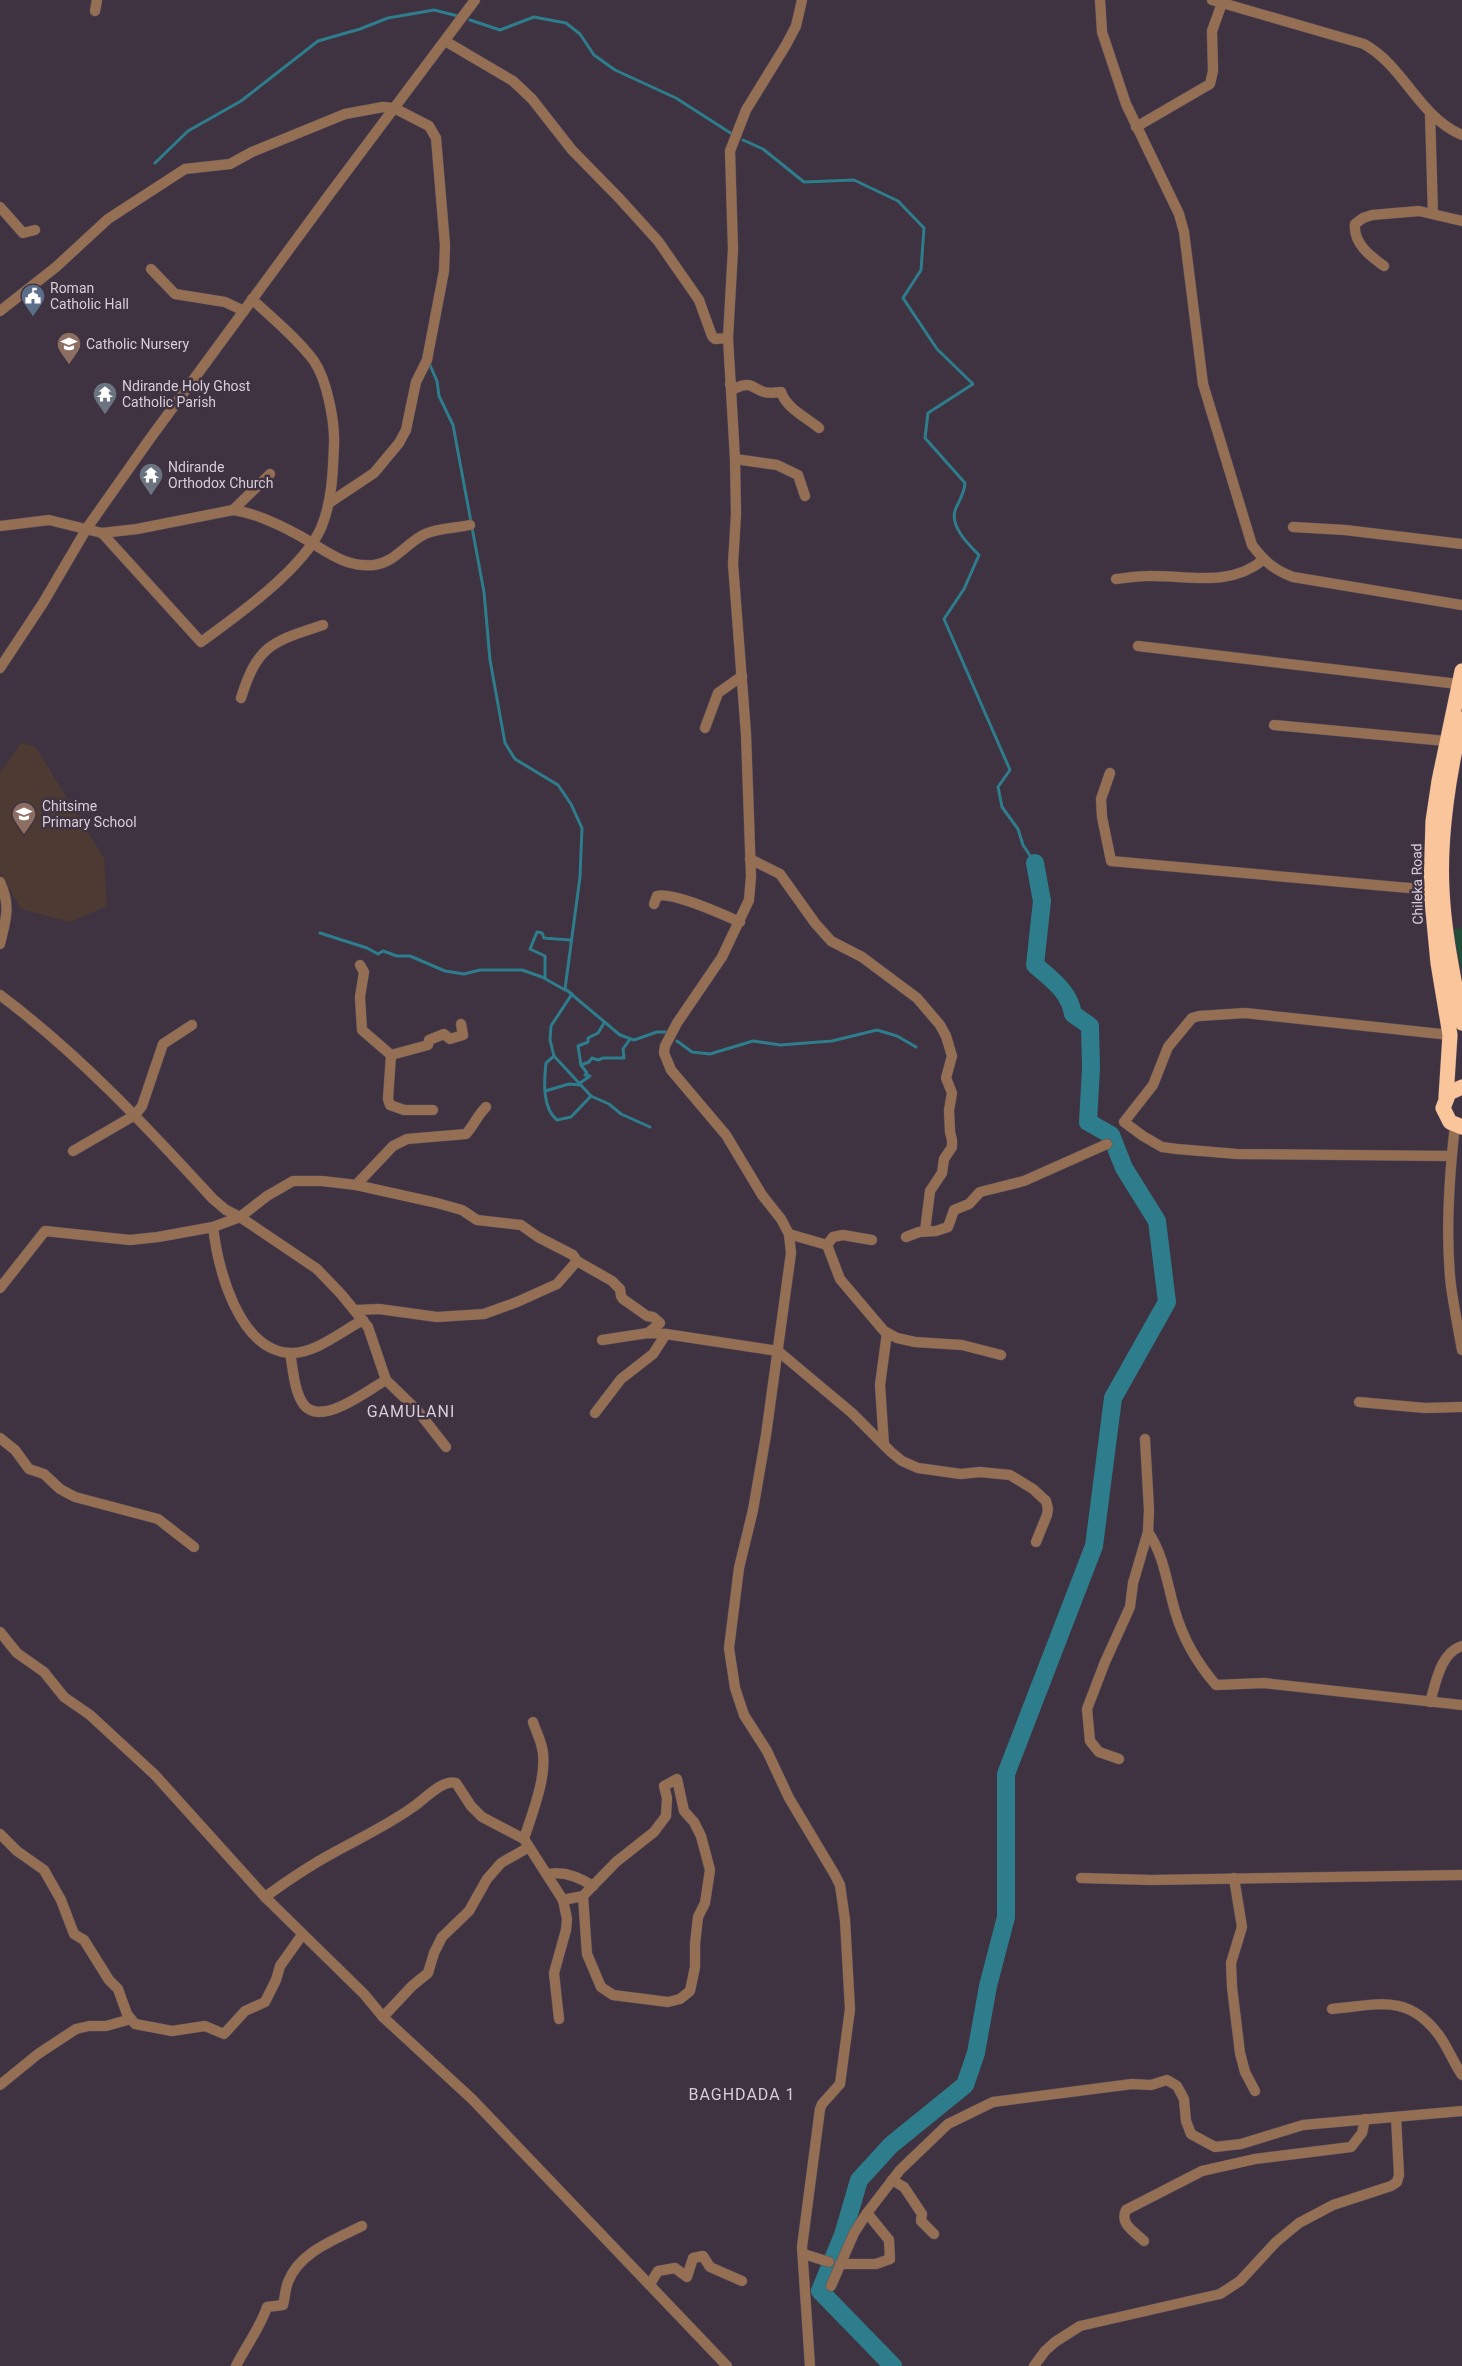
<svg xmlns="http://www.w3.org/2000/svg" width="1462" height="2366" viewBox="0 0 1462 2366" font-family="Roboto,sans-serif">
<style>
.education{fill:#4d3a33}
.green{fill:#214e38}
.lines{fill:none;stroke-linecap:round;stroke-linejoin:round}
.stream{stroke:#2e7d8c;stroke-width:3}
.river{stroke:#2e7d8c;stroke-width:18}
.street-casing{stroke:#5a4e5c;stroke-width:11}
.highway-casing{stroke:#5a4e5c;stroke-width:16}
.street{stroke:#956f53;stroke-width:10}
.highway{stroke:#fbc59b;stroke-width:15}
.labels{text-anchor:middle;stroke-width:5;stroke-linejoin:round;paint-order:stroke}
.poi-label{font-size:14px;fill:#d6ced8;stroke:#3f3241;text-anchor:start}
.street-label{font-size:14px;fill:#d6ced8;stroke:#3f3241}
.quarter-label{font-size:16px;letter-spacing:1px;fill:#d6ced8;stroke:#3f3241}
</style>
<rect width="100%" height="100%" fill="#3f3241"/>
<polygon class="education" points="21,743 35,746 104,858 107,906 70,922 21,909 0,872 0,773"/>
<polygon class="green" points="1462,928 1462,971 1452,930"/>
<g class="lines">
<g class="stream">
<polyline points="470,20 500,30 534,17 566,23 580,34 594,55 615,70 676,98 732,134"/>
<path d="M743,140L763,149L804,182L854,180L898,201L924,228L921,270L903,298L937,349L973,384L928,413L925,438L965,483C964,494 960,499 956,508C948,525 969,545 979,555L964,589L944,619L1010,770L998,787L1002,807L1018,829L1023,845L1035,863"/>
<polyline points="155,163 188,131 241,101 318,41 360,29 388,18 434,10 458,16"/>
<polyline points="429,363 437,381 439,396 453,425 484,592 490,660 505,743 515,759 558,785 571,804 582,828 580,877 565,989 572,994 551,1026 550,1040 554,1056 591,1096 609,1104 621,1114 650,1127"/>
<polyline points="320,933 367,948 378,954 383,951 397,956 410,956 445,971 464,974 480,970 522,970 542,977 565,990"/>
<polyline points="545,978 545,956 530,949 537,932 542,933 544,938 570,940"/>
<polyline points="570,993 620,1035 634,1040 657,1032 666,1032"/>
<polyline points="677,1041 692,1052 710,1054 753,1041 780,1045 832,1041 877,1030 897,1036 916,1047"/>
<path d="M554,1056L546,1063C544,1081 542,1108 557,1120L571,1117L591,1096"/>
<polyline points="581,1065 589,1062 592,1058 598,1060 603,1058 624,1058 623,1049 630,1039"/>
<polyline points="580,1083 590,1076 585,1075 587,1073 581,1065 578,1046 588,1042 588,1038 598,1033 604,1023"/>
<polyline points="545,1091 569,1084 581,1085"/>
</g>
<path class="river" d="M893,2366L820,2291L843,2235L859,2180L891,2145L965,2085L976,2053L988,1986L1006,1917V1774L1094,1546L1113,1398L1167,1302L1157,1221L1124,1168L1111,1135L1088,1122L1091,1068L1090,1026L1073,1014C1069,991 1052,980 1035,965L1042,901L1035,863"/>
<defs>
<g id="street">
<polyline points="802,0 796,26 786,45 746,110 730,151 733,249 728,338 735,459 736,514 733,564 746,734 751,876 749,900 722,957 677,1023 665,1046 664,1053 671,1070 726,1135 762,1195 781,1219 789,1234 791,1253 766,1435 753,1510 739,1568 729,1648 735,1688 744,1715 767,1751 789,1798 835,1875 840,1885 845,1920 850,2009 840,2084 822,2104 820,2109 802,2247 810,2366"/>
<path d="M1100,0L1102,32L1126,104L1179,214L1184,232L1203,384L1252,545C1264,561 1274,570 1293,577L1462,605"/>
<path d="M1212,0L1364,44C1404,66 1419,117 1462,135"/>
<polyline points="95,11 97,0"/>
<polyline points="445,41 513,81 532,99 572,150 619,198 658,241 699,300 712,336 715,339 728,338"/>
<polyline points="1430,113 1433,214"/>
<polyline points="1136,127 1210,84 1213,71 1212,31 1222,3"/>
<polyline points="0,207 23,233 35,230"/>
<path d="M1384,266C1370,256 1353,243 1355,224L1363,218L1372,215L1419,211L1462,221"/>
<polyline points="151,269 175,294 225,302 244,311"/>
<polyline points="0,311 56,267 108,219 185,169 230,164 252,152 345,114 383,107 394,108 429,126 436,138 445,245 444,271 427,360 416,382 406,430 399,443 374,473 329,503"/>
<path d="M730,384L736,388C751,381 752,388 764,392C769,394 776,392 781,392C787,409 806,417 819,428"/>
<polyline points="735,459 777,465 798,475 805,496"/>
<polyline points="233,510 270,474"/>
<path d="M0,526L49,520L102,533L137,529L233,510C256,513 280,525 300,536C324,549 344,568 374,565C396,562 406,543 425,534C438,528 457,528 470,525"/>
<polyline points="1293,527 1345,530 1462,544"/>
<path d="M102,533L201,642C237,616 303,569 321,528C332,502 333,472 334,445C335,422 327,380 314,361C297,338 273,319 252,299"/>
<path d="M1116,579C1126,578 1137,576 1147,576C1187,575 1229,588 1263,560"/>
<polyline points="1138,646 1458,684"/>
<polyline points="0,668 43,603 87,528 149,440 329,195 475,0"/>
<path d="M241,698C258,644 272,642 323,625"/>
<polyline points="1274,725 1446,741"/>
<polyline points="705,728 718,693 742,676"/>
<polyline points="1110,773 1101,799 1102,817 1111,861 1431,890"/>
<polyline points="750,859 780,874 815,923 831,941 862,957 917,998 940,1025 946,1036 952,1056 946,1078 952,1093 949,1110 950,1132 952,1140 952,1147 944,1159 942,1173 930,1191 925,1231"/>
<path d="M0,882C11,906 6,919 0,944"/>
<path d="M654,904L657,896C672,891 724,915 740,922"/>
<polyline points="360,965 364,972 360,997 362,1030 391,1055 388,1099 390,1105 404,1110 433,1110"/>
<path d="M0,995C79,1054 146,1126 213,1199L226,1210L240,1217L317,1269L341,1294L368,1327L386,1380L417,1410L446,1447"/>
<polyline points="1450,1035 1245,1013 1199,1016 1192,1018 1168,1047 1153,1085 1124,1122 1143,1136 1162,1147 1177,1149 1237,1154 1451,1156"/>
<polyline points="391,1055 428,1045 429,1040 444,1034 450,1039 463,1035 461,1024"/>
<path d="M1455,1125C1449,1178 1445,1233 1451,1286C1454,1307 1458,1328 1462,1350"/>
<polyline points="73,1151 135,1115 142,1106 163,1044 192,1025"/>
<path d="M356,1185L393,1146L407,1139L466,1134C474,1125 477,1116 486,1107"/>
<path d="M213,1227C218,1268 238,1350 290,1353C315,1354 342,1331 363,1320"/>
<polyline points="789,1234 827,1245"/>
<polyline points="906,1237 919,1232 936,1231 948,1227 954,1210 969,1204 980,1192 1024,1181 1107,1144"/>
<polyline points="827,1245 840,1279 884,1331 897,1338 915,1342 962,1345 1001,1355"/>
<polyline points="827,1245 833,1237 843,1235 872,1240"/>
<polyline points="0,1288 45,1231 130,1240 158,1237 213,1227 240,1217 267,1196 293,1181 322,1181 356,1185 437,1203 462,1210 477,1220 521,1225 538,1237 573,1255 577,1261 612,1281 620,1289 621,1296 623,1299 647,1316 653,1317 660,1323 648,1333"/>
<polyline points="356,1310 379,1309 437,1317 484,1314 517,1302 557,1284 577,1261"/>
<polyline points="602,1340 648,1333 666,1334 778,1351 852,1413 891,1452 902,1461 918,1468 961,1474 980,1472 1010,1475 1033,1489 1046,1501 1048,1509 1047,1515 1036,1542"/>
<path d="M290,1353C293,1368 294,1392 304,1405C322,1427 368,1390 386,1380"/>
<polyline points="1359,1402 1425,1408 1462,1407"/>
<polyline points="595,1413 621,1379 653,1354 666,1334"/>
<polyline points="0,1438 15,1450 29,1469 44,1474 60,1489 75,1497 158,1519 194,1547"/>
<polyline points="884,1445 880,1385 887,1333"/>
<path d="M1148,1532C1164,1555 1167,1584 1175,1611C1183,1639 1197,1663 1216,1685L1264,1683L1462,1705"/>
<polyline points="0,1632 17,1653 44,1672 64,1697 90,1715 155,1775 265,1897 364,1994 383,2017 472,2099 727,2366"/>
<path d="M1430,1702C1436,1683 1440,1653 1462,1646"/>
<polyline points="1119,1759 1099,1752 1090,1741 1087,1709 1105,1662 1130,1607 1133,1583 1148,1532 1149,1510 1145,1439"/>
<polyline points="0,1834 17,1851 44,1870 61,1900 74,1934 84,1940 109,1980 118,1989 127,2014 135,2024 172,2031 205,2026 224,2034 245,2011 265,2002 276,1980 280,1966 302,1935"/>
<path d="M524,1839C532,1813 550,1771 541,1744C539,1736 535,1729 533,1722"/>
<path d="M549,1874C565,1871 579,1877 593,1886"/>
<polyline points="1081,1878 1151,1880 1462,1875"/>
<polyline points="1234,1878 1242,1927 1231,1963 1232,1987 1240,2053 1245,2072 1255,2091"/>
<path d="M265,1897C287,1881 309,1866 333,1853C360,1838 388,1825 413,1807C424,1800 442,1779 456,1783L471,1806L482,1817L524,1839L563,1900L567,1919L566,1930L554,1973L559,2019"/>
<polyline points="563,1900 583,1896 616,1862 654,1832 666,1816 667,1798 664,1786 677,1779 684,1811 694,1822 701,1836 710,1870 705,1903 698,1917 695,1944 695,1967 690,1991 680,1999 668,2002 613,1995 601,1987 587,1954 583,1896"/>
<path d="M1332,2009C1377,2005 1407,1993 1438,2034C1448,2047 1453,2062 1462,2075"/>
<polyline points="383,2017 412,1986 428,1973 434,1953 442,1937 469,1911 487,1879 501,1863 529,1847"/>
<polyline points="0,2085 38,2054 76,2029 89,2026 106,2026 131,2019"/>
<polyline points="892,2180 904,2187 922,2214 921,2221 934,2234"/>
<path d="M1144,2241C1135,2232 1119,2224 1126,2210L1202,2171L1255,2159L1351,2147L1362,2133L1365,2119"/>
<polyline points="803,2256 807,2255 829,2262"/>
<polyline points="840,2264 876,2264 890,2259 889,2240 867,2213"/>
<polyline points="650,2284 658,2271 675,2268 687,2277 693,2258 703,2256 710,2267 742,2281"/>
<polyline points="831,2286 854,2233 867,2213 900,2170 948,2124 993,2102 1132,2084 1151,2085 1167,2080 1177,2086 1184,2099 1186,2121 1191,2134 1215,2147 1241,2144 1303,2125 1462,2111"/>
<path d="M236,2366C246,2346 260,2328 267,2307L283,2305C285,2298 285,2289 288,2282C299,2252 336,2239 362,2226"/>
<polyline points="1034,2366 1045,2351 1055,2342 1080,2326 1220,2294 1240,2281 1276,2242 1299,2223 1333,2205 1391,2186 1397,2182 1399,2175 1396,2117"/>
</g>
<g id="highway">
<path d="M1462,719C1449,771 1439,837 1442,890C1444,935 1454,979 1462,1023"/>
<polyline points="1462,1087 1449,1093 1443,1108 1450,1122 1462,1127"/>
<polyline points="1446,1097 1450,1035 1438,963 1431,890 1433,821 1439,781 1462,671"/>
</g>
</defs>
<use href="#street" class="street-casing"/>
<use href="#highway" class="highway-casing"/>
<use href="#street" class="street"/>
<use href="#highway" class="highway"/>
</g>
<defs>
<symbol id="civic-pin" viewBox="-11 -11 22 30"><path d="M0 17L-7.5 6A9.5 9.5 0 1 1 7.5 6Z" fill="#5c6f8a" stroke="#3f3241"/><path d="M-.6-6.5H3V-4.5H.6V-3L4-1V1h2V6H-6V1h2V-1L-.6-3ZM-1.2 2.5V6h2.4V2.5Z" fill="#fff"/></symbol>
<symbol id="school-pin" viewBox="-11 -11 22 30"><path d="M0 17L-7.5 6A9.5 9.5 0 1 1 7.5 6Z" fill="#8d6e63" stroke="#3f3241"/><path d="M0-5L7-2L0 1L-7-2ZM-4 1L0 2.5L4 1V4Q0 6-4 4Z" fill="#fff"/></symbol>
<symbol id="temple-pin" viewBox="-11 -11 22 30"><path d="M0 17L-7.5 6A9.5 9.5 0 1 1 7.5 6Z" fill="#6b7280" stroke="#3f3241"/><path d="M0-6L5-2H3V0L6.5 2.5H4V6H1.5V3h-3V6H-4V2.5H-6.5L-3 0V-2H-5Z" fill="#fff"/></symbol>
</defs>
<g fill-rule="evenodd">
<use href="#civic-pin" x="19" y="282" width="28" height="38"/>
<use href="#school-pin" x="55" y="330" width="28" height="38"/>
<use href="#temple-pin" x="91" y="380" width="28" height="38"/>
<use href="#temple-pin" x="137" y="461" width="28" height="38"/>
<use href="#school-pin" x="10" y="800" width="28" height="38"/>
</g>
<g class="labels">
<g class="poi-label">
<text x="50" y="293">Roman<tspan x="50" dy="16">Catholic Hall</tspan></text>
<text x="86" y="349">Catholic Nursery</text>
<text x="122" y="391">Ndirande Holy Ghost<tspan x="122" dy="16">Catholic Parish</tspan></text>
<text x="168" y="472">Ndirande<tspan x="168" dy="16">Orthodox Church</tspan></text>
<text x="42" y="811">Chitsime<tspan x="42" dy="16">Primary School</tspan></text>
</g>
<g class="street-label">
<text transform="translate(1417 884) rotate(-91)" y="5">Chileka Road</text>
</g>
<g class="quarter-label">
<text x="411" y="1417">GAMULANI</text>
<text x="742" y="2100">BAGHDADA 1</text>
</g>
</g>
</svg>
